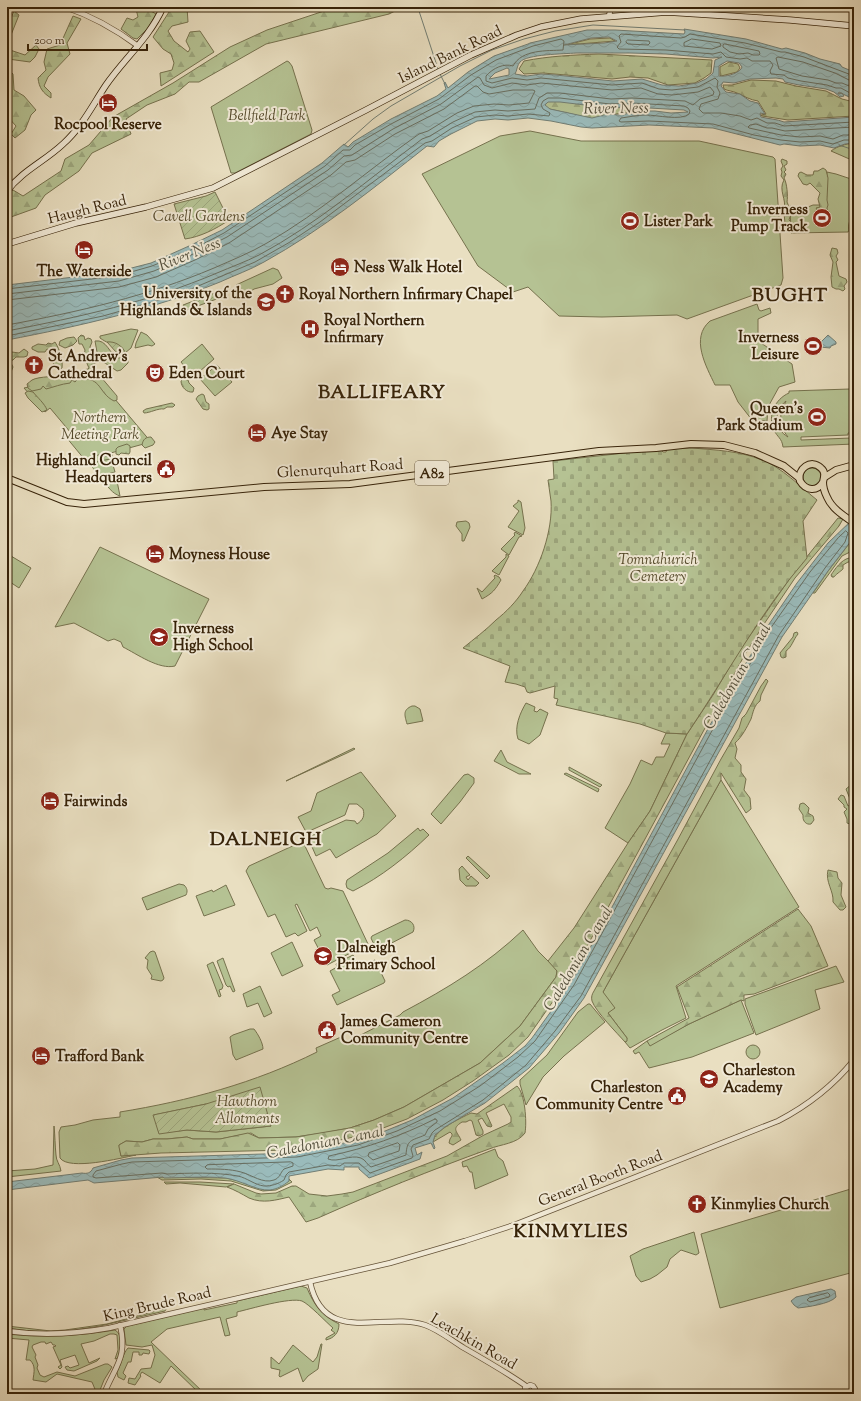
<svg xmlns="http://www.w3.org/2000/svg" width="861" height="1401" viewBox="0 0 861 1401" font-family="'Sorts Mill Goudy',serif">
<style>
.green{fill:#b5c293;stroke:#76724e;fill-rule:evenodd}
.forest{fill:url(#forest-firs);stroke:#76724e}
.cemetery{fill:url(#cemetery-stones);stroke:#76724e}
.garden{fill:url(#garden-furrows);stroke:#76724e}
.water{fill:url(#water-waves);stroke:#727e74;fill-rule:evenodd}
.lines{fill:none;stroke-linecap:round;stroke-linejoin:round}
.shore{stroke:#686f62;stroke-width:1}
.stream{stroke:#727e74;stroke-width:1}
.tertiary-casing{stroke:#645237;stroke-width:6}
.secondary-casing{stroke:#372309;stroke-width:7}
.primary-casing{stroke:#372309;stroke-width:8}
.trunk-casing{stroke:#372309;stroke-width:8}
.tertiary{stroke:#f1ead7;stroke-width:4.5}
.secondary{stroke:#f1ead7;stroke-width:5.5}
.primary{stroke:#e9dfc1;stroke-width:6}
.trunk{stroke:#e9dfc1;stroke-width:6}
.labels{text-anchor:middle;stroke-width:4;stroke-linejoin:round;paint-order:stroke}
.shield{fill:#f1ead7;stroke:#6f5f47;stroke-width:1}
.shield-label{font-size:14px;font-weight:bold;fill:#372309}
.street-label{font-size:15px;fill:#372309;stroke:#f1ead7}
.park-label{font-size:15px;font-style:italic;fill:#564b2c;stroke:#f1ead7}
.poi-label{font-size:15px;font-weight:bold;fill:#372309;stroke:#f1ead7;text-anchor:start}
.water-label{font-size:16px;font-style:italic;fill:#55513e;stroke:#f1ead7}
.district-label{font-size:19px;font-weight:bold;letter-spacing:1px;fill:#372309;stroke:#f1ead7}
</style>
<defs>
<pattern id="forest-firs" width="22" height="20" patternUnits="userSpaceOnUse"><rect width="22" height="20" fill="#b5c293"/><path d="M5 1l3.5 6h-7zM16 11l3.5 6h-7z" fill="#9ca67d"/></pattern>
<pattern id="cemetery-stones" width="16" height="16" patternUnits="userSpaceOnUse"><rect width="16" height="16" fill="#b5c293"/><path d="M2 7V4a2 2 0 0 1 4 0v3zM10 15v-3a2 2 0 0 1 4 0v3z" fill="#9ca67d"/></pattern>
<pattern id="garden-furrows" width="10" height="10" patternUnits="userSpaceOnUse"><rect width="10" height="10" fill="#b5c293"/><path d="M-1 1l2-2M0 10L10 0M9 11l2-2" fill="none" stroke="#9ca67d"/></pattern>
<pattern id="water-waves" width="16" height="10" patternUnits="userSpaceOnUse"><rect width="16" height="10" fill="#9abbbb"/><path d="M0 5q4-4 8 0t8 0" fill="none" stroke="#85a09f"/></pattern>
</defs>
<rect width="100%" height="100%" fill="#e9dfc1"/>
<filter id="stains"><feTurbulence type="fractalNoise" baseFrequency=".005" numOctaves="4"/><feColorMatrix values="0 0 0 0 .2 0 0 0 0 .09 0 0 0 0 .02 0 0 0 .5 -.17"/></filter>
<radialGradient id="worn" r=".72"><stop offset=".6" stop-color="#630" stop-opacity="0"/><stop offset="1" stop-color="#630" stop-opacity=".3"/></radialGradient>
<g class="green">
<polygon points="287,61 289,62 292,66 312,130 311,134 235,173 231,173 211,107"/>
<polygon points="530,131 581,141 699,141 773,157 775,159 783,278 781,285 687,319 677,315 602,317 559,316 528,287 513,292 478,266 422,174 500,136"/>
<polygon points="827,172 836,174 854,180 854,219 848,232 791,233 790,206 803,209 813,205 825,205"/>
<polygon points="273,268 278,270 282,278 273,284 254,289 243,297 241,297 236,285"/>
<path d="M757,304L759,310L761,311L770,308L771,313L758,319V341L792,364L795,382L779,387L768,407L767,421L752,420L738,402L730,385H715C706,366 690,338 710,321Z"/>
<path d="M131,329L138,330L131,348L125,353C122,344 116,345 109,343C106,342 103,340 100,338V336Z"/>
<polygon points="141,332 147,335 155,344 152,346 148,345 135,348 136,343"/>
<path d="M95,341C107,339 109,354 118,358C122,358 125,356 128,360V363L121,370L117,371L105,363L101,361L99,363Z"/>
<polygon points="202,344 214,359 193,377 181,362"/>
<polygon points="217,365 232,382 215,396 200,379"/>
<polygon points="93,373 151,442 85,460 66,437 71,433 50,408 45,412 24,388"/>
<path d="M850,389L854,390V409L851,410L852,412H854V444L783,447C782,438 777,437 774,430C767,416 775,399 789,393V391ZM786,401L782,410L791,412L790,415L781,413C780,423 783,431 788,437C774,429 773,411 786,401ZM848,433H851V438L801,440V437L848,435Z"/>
<path d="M111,458L115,472C97,477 100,476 88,462H97Z"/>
<circle cx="812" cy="477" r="9"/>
<path d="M116,476L120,496C113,494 106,486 104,479Z"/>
<polygon points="518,500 521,502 525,528 523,535 508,527 519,511 513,506 518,502"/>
<polygon points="466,521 469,523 470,527 464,541 462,541 462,534 456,526 457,522"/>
<polygon points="515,532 522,536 519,537 509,555 501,549 515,535 514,534"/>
<polygon points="852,540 854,541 854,550 842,556 815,593 813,593 828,571"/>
<path d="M100,547L209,599L175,666C159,670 137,654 123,647L121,642L114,639L108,641L74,623L55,627Z"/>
<polygon points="506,554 509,556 499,575 492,571 506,557"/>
<polygon points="11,556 31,568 19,588 7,580 7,563"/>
<path d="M495,575L499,577L501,580C495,590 493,593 482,599L477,588L482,592L495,578L494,576Z"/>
<path d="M526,703L535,707L534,711L537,712L540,709L548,713L540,735L529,744L518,739C514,727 520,713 526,703Z"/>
<path d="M412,706H415L420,709L423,721L407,724C405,716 402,710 412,706Z"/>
<polygon points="666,733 687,734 650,811 628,843 605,828 630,784 641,760 652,765 656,757 664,757 670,744 661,744"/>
<polygon points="354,748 355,749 347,753 286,781"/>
<polygon points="501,750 507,762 531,774 519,774 494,761"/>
<polygon points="569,767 602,785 600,787 569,770"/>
<path d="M361,772L396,816L377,834L336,858L330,849L316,856L309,840V837L346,820L355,821L357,824C363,820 365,816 363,809L357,804H349L345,815L307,832L305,830L298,817L311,811L317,793Z"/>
<polygon points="566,773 599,789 598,792 564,774"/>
<polygon points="468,774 474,778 474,783 460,802 441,824 431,814 464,775"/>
<polygon points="721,780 799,907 676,986 686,1018 662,1030 630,1048 625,1042 626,1042 627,1038 608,1013 603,992"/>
<path d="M418,828L420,831L423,829L429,835C406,857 381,877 353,891L347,888L346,884L347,880L388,853Z"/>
<polygon points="299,843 304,844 325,888 328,889 331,888 343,891 368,944 327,965 314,940 321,936 317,927 310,931 297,904 295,905 307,931 298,936 295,933 286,937 275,914 268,917 246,871 249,866"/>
<polygon points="468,856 490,876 487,879 466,858"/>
<polygon points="462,866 470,875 466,877 468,880 471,876 479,883 476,886 466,886 460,880 459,869"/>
<path d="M179,884L184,885C187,888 188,891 186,895L147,910L142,898Z"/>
<polygon points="226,885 235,905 204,916 196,896 212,890 213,892"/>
<path d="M405,920C412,920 416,926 413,932L380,949H376L371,938L372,936Z"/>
<path d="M523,930L538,951L555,968L557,971L556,977L520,1026L480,1063L404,1107L374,1120L350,1128L323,1133L296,1137L259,1138L251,1133L220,1139H193L187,1137L167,1139H153L142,1142L126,1141L119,1145L121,1156L136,1155C121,1158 69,1171 60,1158L59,1132L61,1127L75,1125L93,1120L120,1117V1112C188,1101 255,1083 317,1052L316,1048L341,1037L345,1043L400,1015L403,1012C448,988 486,965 523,930ZM206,1104L271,1126L216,1132L187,1130L159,1133L154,1115Z"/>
<polygon points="292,942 303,966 282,976 271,953"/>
<polygon points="153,951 155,952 164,978 163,980 161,981 151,979 152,976 147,968 148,960 145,958 150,952"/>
<polygon points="353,955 359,966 375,960 385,981 384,983 337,1005 332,995 340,991 330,971 337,967 336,964 337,963"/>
<polygon points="223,958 235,991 233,992 230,986 228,987 226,985 217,961"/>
<polygon points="213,962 223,986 222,989 219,990 221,996 219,997 207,965"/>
<polygon points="836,966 844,982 815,990 820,1009 756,1035 745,1004 745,999"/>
<polygon points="260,986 272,1013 264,1017 258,1003 247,1007 243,994"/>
<polygon points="741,1000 754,1033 692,1057 649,1068 639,1052 635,1054 633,1051 647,1041 650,1045 689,1024"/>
<polygon points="588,1004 590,1004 605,1022 564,1056 543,1077 526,1105 520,1084 520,1080 547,1055 578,1012"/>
<path d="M250,1029H254C258,1034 263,1043 263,1049L236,1060L233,1055L230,1037L233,1035Z"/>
<circle cx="753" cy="1052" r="7"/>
<path d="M54,1126C55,1135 55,1146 56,1155C56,1161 60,1164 61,1171L7,1177V1171L35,1169L53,1165Z"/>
<polygon points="495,1149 498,1157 503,1161 508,1175 475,1189 472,1172 470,1172 467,1166 463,1167 462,1162"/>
<polygon points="157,1177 226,1178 239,1181 264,1190 271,1190 289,1181 289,1179 292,1182 276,1190 263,1191 231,1181 201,1179 162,1180"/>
<polygon points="164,1182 200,1182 234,1184 226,1187 180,1183 166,1184"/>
<polygon points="854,1188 854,1272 720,1308 701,1234"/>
<polygon points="694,1232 699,1253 696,1255 681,1250 670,1259 667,1267 657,1275 650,1279 641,1282 636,1276 630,1256 643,1249"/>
<path d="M301,1286L307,1288C314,1305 322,1316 339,1324C339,1333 334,1338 326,1340V1338L335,1333L331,1330L333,1328C326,1322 309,1304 302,1301C290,1297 250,1309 237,1312V1316L226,1319L230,1335L225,1336L220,1317L167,1329L151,1342L205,1394H197L198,1392L171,1366L160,1383L142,1372L140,1375L141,1376L135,1385L128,1383L129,1378L135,1379L141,1369L151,1368L155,1355L152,1345L142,1347L126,1345L124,1329L127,1326L204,1308V1310L237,1303V1301Z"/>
<polygon points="166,1296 167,1307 165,1311 100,1326 74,1330 38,1332 7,1328 7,1326 51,1331 65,1330 107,1324 164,1309"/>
<path d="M115,1330C124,1335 120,1349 118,1358L115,1359L118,1350L117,1335L114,1334H110L94,1341L81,1344L89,1363L100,1358L97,1361L74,1371L67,1370L65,1367L68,1366L70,1368L79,1365L75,1355L60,1360L62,1367L60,1369L58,1367L61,1365L53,1347L56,1346L55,1345H53L51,1342L46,1344L45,1342H41L33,1345L32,1347L36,1355L35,1357L38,1365L37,1368L40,1375L44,1377L57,1372L75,1376L105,1364H108L112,1367L104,1380L100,1390L102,1392L101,1394H97L92,1382L57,1374L46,1382L33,1380C34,1372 36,1366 30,1360H26L29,1340L7,1338V1334C44,1338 78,1336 115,1330Z"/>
<polygon points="321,1344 322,1344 318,1369 308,1376 303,1382 298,1368 280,1377 279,1376 280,1370 271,1368 271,1357 279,1364 293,1345 313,1362 317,1357"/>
<path d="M128,1348L149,1350L150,1351L149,1354L143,1353L142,1355H139V1352H133L131,1362H128L123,1373L126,1376L124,1380L118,1377L117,1372C121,1365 123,1353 128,1348Z"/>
</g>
<g class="forest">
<polygon points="133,7 144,7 156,14 149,27 137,39 133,38 121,29 127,18 133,20 138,17 136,9"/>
<polygon points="187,7 188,22 172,26 168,31 174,41 188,52 190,49 186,41 190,32 200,31 214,52 161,86 160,73 172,70 174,63 171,54 163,49 153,37 169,12"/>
<polygon points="336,7 403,7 389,14 266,44 199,82 189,82 175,94 147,105 126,119 131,134 92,153 79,171 45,195 36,208 11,217 7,220 7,196 13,190 23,196 61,171 65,159 89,145 113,117 173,83 230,47 267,30"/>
<polygon points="14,11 19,15 11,35 10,50 25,55 36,45 39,49 35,57 30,62 8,59 7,65 7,28"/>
<path d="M73,16L81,19L67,43L70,54L48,77L44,86L51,93V98C43,93 39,88 38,78L46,70L44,62L47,49L60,45Z"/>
<polygon points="610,38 615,41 566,45 590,39"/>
<path d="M599,54L712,60L711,73L704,78L695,83L668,85L648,78L630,77L612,79L543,73L524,74L519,69L524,61C549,56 574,55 599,54Z"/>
<polygon points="729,62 738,64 740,68 737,72 721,76 720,75 720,67"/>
<polygon points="7,68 13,74 14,90 24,96 36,110 31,115 25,130 15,138 11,134 16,126 7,116 7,90 8,90"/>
<path d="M751,80L776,81L796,86L826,91L842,99L854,102V116L788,120L762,116L761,115L766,114L758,101C750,100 744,96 737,93C733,91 728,91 724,89L723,85H732Z"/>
<polygon points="552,99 577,101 644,108 643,110 609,115 598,119 586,119 576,115 545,108 544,103"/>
<path d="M854,143V161L831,151C838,146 845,144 854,143Z"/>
<path d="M782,159L787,161V164L784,166L786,170L784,172L786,174L784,178C787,183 788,196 787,202C789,206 789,209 791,213L789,220L792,223V225L786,231L783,227L785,223L784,213L785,211L784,209C787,200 778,190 784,180L781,176L782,172L781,169L783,166L781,161Z"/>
<polygon points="823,168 826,170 828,178 827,200 828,205 827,208 828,216 822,217 816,208 820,207 818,199 820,193 810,183 807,185 803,184 798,176 799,173 801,172 807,175 813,175 814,171 818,171"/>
<path d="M854,215V238H852C847,230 847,222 854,215Z"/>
<polygon points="832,248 837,249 838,253 836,256 838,260 836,262 839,276 846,279 847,282 844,286 845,289 843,291 839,289 836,289 832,287 831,277 833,262 830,255"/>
<path d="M81,335L84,336L85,340L88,338L91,339L92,342L90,347L91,351L94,353L93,359L95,364V370L117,396V400L114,401C98,393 102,377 80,379L79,375L76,381L75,382L72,380L70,383C61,384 54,387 46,389L43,386L41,389L32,391L28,388L27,384C29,383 30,381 32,380C39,376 57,377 66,375V372L70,373L88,369L89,368L84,357L85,350L82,344H79L78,338Z"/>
<polygon points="74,337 77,341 73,345 65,348 59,345 60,341 67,338"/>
<path d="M55,342C60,350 63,360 62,368L59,370C52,367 52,356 49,350L47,349L45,352H38L32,349V347L38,344L46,345L48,343L52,344Z"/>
<polygon points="24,349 28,352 27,356 24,357 16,357 13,360 10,361 13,367 11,372 8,372 7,371 7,354 12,352 19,353"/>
<path d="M183,379L188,380L189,383L194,388L193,392C187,393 181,387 181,381Z"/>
<path d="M28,391L33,392C37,397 45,404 47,410L42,412L28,398L25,393Z"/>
<polygon points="202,394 204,395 206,402 209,404 209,409 207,410 203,409 196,399 198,396"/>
<path d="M172,403L175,405L173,407H167L164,409C158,408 150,413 144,413L143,411L146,409Z"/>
<path d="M151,437L155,442L153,445L145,448L142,445C143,439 146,437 151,437Z"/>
<polygon points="127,444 130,446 130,452 129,454 121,453 119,455 116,454 116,449 118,447"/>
<polygon points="109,452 112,454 113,457 110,459 91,463 87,461 88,458"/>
<polygon points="838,518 843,519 839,526 795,578 764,624 744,656 572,974 528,1037 509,1055 473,1081 443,1100 407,1119 370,1133 315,1146 289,1150 161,1153 121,1156 119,1147 119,1145 126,1141 142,1142 153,1139 167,1139 187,1137 193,1139 220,1139 248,1133 259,1138 296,1137 350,1128 374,1120 404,1107 480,1063 520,1026 556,977 557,971 548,961 574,928 628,843 650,811 687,734 713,695 739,651 793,574"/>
<path d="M849,558L853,560L854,562H848L843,565V569C841,571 835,575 834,577H832L831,575C835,569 841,560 849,558Z"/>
<path d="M797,632L798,634C793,640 792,647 786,651V657L783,658L781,657L780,653L793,637L794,633Z"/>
<path d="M766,679L768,681L761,695L760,701C754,705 753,713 751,719C747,727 742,737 735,743L737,749L735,758L741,765V772L746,779L744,790L750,798L751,809L746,813L721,773V780L603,992L615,1008L608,1013L627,1038V1041L625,1042C617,1033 596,1012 592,1001C591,997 592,994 594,991L677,841L721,759L739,728L742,718L746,714L761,686Z"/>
<polygon points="852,784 854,786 852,794 854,796 854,828 853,828 851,827 850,824 847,823 847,819 844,812 847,809 844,807 844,805 838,799 841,795 844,796 848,806 850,805 850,799 846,789"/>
<path d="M803,803L805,804L809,808L808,813L813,816L814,820L811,824C806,825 803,821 803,817V815L799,809L800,804Z"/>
<path d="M828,870L837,872L838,878L842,883L841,895L846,907L843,910H840L833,902C834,891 825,882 828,870Z"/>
<polygon points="798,909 811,926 828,966 754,994 744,995 744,1001 741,1000 689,1024 650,1046 647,1041 689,1018 677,987"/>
<path d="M517,1086C525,1093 527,1122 525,1133C517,1144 501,1144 489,1149C431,1170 374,1193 318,1218L306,1222L289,1197C276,1200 263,1204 249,1198C242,1194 235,1190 227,1187L234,1184L256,1193L261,1194L276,1193L292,1186H296L309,1194L327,1196L342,1194L353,1192L447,1156L484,1135L508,1124L511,1122V1117L504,1104L486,1113L492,1126L491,1127L487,1126L482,1118L478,1120L483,1131V1134L479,1136L476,1135L472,1121L470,1120L466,1122H462C451,1129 457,1131 461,1140L453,1145L449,1143L450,1139L452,1136V1134L450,1132L433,1142C434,1130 461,1118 471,1113L477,1114Z"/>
</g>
<path class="cemetery" d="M692,448C716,450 740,451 762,460C780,466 802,488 817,500L803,521L807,558C760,612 727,675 687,734L666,733L640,724L556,705L558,699L554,698L555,686L530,693L527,692L525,687L516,684L505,682L510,666L463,648C474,639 486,630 496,620C506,612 516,602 523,591C540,568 553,530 551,501C550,494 549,487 548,480L554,479L553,461L660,449L663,452H666L667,449Z"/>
<g class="garden">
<path d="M215,192L229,220C216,229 200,237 185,239L174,204L206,196Z"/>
<polygon points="220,291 222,297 187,310 183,305"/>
<path d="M107,342C115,341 123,346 125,353L116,352Z"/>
<polygon points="260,1087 271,1126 216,1132 187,1130 159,1134 153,1115 206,1104"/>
</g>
<g class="water">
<path d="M684,29L746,39L782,49L786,48L805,53L820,59L840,64L842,67L854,72V97H849L839,92L838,94L842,93L844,96L840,97L834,92L826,89L799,85L785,82L783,79L776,78L750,79L734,83L723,82L721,86L726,92L740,94L750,101L758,103L765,114L760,113L761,117C769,119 777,119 784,122L854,117V143L845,144L834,148L820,145L800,146L784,144L780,145L713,128L649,125L592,128L581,127L551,121L528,118L508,120L495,119L477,121L451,134L439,141L434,147L427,146C375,187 322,230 264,262C250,270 235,275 220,282C151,310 80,326 7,340V285L116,272L151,263L189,246L222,230L322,163L344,144L348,147L353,142L391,119L437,96L446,89L444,83L445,82L448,88L468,72L494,56L528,44L530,43L587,30H615L684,34L685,32ZM609,37L617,41L604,43L564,45L591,38ZM576,53H630L666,54L713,58L722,57L715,60L713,73L706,79L697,83L679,86L662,85L642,79L613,81L556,75L541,74L527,76L515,74C517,71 517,65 520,62C527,54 564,54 576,53ZM727,61L739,63L742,67L741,69C737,74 725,77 719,76V66ZM507,68L509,69V75L489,79L495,73ZM548,102H560L610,108L632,107L684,110L688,112L671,113L655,111H643L619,115L608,114L592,118L550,109L545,105Z"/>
<polygon points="828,335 836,342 836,344 831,346 830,348 820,347 818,345"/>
<path d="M854,518V531L849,539L851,541L828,571L782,637L584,998L559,1033L529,1068L485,1103L445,1127L435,1135L433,1142L435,1148L434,1149L431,1143L415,1148L417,1155L422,1152L420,1159L369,1178L359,1169V1167H344V1170L328,1169L289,1176V1181C283,1186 277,1189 270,1190C256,1191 241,1180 225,1178C205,1176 184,1178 164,1178L163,1177L94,1183L88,1180L7,1190V1182L82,1173C87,1174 91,1173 93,1168L121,1160L132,1158L296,1153L368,1138L412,1120L453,1098L503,1063L525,1046L532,1038L564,993L577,972L710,725L767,627L797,583L828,543Z"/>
<path d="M831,1289L835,1291L836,1297C830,1304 807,1307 798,1308L794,1305L791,1301L796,1297Z"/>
</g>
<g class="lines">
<g class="shore">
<polygon points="692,39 720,43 721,46 712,49 684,46 684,43"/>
<polygon points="628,40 649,41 650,43 648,45 628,44 626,42"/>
<polygon points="725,44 759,51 760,54 759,55 753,55 748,53 739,54 730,52 723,47 723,45"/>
<polyline points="854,76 804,57 785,52 781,52 745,43 690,34 685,37 681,38 621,34 619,36 621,42 617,47 619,49 666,50 713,54 721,52 726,57 740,59 747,58 752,61 770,61 773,65 770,71 771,74 784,75 788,78 801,81 827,85 836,88 841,88 850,93 854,94"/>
<polyline points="854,81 849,80 835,73 803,62 778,57 776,58 779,69 802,76 828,80 836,83 842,83 854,88"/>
<polyline points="854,127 785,131 772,128 767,128 756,124 750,125 748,127 749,128 781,135 800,137 820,136 833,139 843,135 854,135"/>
<path d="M7,289L117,276L152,266L191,250L224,233L325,166L343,150H350L355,145L391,124L439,99L471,75L496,60L533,46L561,39L564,41L563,50C547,51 522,49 513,66C504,63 493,68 486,76V81L492,83L512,78L527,80L541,78L612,85L642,83L659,89L672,90L698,87L715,78L718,81L717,87L720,93L718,99L701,104L699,109L703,113H721L740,116L751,120L757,118L767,123H775L784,126L854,122"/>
<path d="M7,294L119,281L154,271L193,254L227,237L328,170L344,156L352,155L393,129L441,104L478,77L480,78L484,85L492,88L512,83L527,85L541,83L612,90L641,88L658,94L672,95L698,92L710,87L714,92L713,95L700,99L693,105L685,101L632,98L611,99L560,93H547L539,98L535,109L508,111L495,110L475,112L453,122L430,136L422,139C369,179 317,224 259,255C245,262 231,267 217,273C149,302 79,317 7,331"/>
<path d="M7,300L119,287L156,277L195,260L229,243L331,175L346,162L355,160L395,134L444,109L475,86H477L483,92L489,94L513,90H533L535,91L529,103L509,105L494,104L474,106L457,113L428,131L419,134C368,170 321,212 267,243C250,253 232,260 214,268C148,296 78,312 7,325"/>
<path d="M7,336L103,316L156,301L184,292L255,262L290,242L320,222L425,143L432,141L452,128L476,117L495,115L508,116L528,114L549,116L550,113L543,109L541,105L543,101L548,98H560L610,104L632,103L684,106L688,108L690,111L689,114C681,121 657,115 646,115C637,115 629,117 621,118L619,121L621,122L649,121L713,124L754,135L781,140L800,142L820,141L833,144L844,140H854"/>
<path d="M846,531L848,533L845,542L825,568L779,635L581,996L555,1031L526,1065L483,1100L435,1130L432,1133L429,1139L413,1145L411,1149L413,1156L412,1158L370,1173L359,1163H344L340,1166L328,1165L289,1172L286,1175L284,1180C278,1184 272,1186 264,1186C255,1185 247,1178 238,1176C215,1172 190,1173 167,1174L162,1173L96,1178L93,1177V1175L96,1171L122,1164L132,1162L297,1157L358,1145L397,1131L440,1111L480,1086L518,1057L535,1041L574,985L714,727L770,629L810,572L838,538Z"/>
<path d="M435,1119L437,1120V1122L428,1129L425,1135C411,1141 407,1139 406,1155L371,1167C367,1165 366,1160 361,1158C350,1154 338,1163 328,1159L329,1156C367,1148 401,1136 435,1119Z"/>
<polygon points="398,1143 400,1145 399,1151 373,1160 368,1156 369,1153"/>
<path d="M291,1162L293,1163V1166L284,1169C280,1173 280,1178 274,1180C263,1184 252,1175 241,1172C230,1169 219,1169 207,1169L205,1167L207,1165Z"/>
<polygon points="828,1293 830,1295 829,1297 810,1302 807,1300 809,1298"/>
</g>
<g class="stream">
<polyline points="419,7 419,11 438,69"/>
<polyline points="440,74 445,84"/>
<polyline points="344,145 373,119 391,106 460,66 492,50 524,39 555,31 593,25 685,30"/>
<polyline points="839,145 854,150"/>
</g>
<defs>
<g id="tertiary">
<path d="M65,7C92,16 115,29 138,46"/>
<polyline points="609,16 611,7"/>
<path d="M310,1282C324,1347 383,1311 425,1325C439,1330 451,1340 464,1348C485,1360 506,1372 526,1386"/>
<path d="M7,1331C42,1336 75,1334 109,1328L390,1263L465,1241L514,1225L778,1121C807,1106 833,1086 854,1060"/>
<path d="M104,1394C115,1366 128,1358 120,1325"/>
<polyline points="526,1394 525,1388 530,1385 533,1386 535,1389 534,1394"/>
</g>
<g id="secondary">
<path d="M7,191C22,171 45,161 63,144C82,127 92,106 106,85C124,59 150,37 163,7"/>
<polyline points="7,244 76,223 146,207 213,188 366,110 471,55 517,35 541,27 581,19 667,12 790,20 854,26"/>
</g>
<polyline id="primary" points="825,477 836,470 854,465"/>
<g id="trunk">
<polyline points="7,478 67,502 84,504 264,487 350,484 599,451 656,448 691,444 724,445 755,453 784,466 799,478"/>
<path d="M823,482C817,492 806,491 800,481C797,469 811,458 821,468C826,472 824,477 823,482C823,487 825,493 827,497C832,509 844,516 854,523"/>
</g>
</defs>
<use href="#tertiary" class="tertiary-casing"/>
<use href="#secondary" class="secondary-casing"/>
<use href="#primary" class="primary-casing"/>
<use href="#trunk" class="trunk-casing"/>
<use href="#tertiary" class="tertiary"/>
<use href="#secondary" class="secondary"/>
<use href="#primary" class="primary"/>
<use href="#trunk" class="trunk"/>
</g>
<defs>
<symbol id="hotel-disc" viewBox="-11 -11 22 22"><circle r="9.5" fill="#8f2418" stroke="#f1ead7"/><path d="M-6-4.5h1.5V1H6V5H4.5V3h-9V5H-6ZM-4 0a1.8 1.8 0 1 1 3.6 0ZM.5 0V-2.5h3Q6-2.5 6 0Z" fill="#fff"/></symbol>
<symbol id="stadium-disc" viewBox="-11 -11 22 22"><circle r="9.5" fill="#8f2418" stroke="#f1ead7"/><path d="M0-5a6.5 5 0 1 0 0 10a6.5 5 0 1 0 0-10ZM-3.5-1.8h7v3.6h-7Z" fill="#fff"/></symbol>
<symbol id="church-disc" viewBox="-11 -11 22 22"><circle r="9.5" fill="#8f2418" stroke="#f1ead7"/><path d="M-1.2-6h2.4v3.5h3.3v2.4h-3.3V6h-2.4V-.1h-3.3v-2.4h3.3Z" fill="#fff"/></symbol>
<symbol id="university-disc" viewBox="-11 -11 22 22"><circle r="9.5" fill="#8f2418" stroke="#f1ead7"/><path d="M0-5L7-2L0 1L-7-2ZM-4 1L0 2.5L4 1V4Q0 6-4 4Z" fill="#fff"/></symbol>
<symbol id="hospital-disc" viewBox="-11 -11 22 22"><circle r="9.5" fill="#8f2418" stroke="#f1ead7"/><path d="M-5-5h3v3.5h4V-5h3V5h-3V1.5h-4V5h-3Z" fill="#fff"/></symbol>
<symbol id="theatre-disc" viewBox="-11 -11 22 22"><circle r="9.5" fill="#8f2418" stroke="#f1ead7"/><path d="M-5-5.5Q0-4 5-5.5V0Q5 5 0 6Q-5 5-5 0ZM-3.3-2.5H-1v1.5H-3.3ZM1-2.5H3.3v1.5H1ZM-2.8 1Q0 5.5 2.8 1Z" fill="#fff"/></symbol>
<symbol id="civic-disc" viewBox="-11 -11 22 22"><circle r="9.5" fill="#8f2418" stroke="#f1ead7"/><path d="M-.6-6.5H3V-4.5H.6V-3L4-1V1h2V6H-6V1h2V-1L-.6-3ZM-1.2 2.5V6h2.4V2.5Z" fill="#fff"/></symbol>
<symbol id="school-disc" viewBox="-11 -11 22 22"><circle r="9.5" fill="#8f2418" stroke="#f1ead7"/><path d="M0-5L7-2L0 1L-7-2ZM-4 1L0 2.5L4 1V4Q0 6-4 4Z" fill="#fff"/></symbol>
</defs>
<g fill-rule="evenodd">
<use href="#hotel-disc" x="97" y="92" width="22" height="22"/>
<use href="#stadium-disc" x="811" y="207" width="22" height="22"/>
<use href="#stadium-disc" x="619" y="210" width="22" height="22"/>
<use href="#hotel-disc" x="73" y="239" width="22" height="22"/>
<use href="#hotel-disc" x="329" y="256" width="22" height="22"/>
<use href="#church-disc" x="274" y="283" width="22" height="22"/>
<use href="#university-disc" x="255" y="291" width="22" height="22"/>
<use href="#hospital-disc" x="299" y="318" width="22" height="22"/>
<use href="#stadium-disc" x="802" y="335" width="22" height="22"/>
<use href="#church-disc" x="23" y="354" width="22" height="22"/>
<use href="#theatre-disc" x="144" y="362" width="22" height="22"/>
<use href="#stadium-disc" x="806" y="406" width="22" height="22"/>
<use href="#hotel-disc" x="246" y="422" width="22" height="22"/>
<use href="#civic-disc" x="155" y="458" width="22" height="22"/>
<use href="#hotel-disc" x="144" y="543" width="22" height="22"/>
<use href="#school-disc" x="148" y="626" width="22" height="22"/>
<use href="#hotel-disc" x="39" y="790" width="22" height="22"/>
<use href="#school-disc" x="312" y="945" width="22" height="22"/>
<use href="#civic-disc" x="316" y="1019" width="22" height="22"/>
<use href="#hotel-disc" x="30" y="1045" width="22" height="22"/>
<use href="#school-disc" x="698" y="1068" width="22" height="22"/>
<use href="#civic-disc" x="666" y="1085" width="22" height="22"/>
<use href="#church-disc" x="686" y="1193" width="22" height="22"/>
</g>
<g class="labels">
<rect class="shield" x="415" y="461" width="34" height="24" rx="3"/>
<g class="shield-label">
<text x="432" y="478">A82</text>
</g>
<g class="street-label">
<text transform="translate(450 54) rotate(-26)" y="5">Island Bank Road</text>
<text transform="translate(87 209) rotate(-14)" y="5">Haugh Road</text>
<text transform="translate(340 468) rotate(-4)" y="5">Glenurquhart Road</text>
<text transform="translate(600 1178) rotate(-21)" y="5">General Booth Road</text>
<text transform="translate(157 1304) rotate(-13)" y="5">King Brude Road</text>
<text transform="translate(474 1341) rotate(30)" y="5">Leachkin Road</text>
</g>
<g class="park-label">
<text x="267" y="120">Bellfield Park</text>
<text x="199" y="221">Cavell Gardens</text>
<text x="100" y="422">Northern<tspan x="100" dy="17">Meeting Park</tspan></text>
<text x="658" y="564">Tomnahurich<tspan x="658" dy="17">Cemetery</tspan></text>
<text x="247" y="1106">Hawthorn<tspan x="247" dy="17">Allotments</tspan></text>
</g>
<g class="poi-label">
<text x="108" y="129" text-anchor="middle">Rocpool Reserve</text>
<text x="808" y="214" text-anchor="end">Inverness<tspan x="808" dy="17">Pump Track</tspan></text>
<text x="644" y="226">Lister Park</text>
<text x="354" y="272">Ness Walk Hotel</text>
<text x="84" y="276" text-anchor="middle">The Waterside</text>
<text x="252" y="298" text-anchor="end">University of the<tspan x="252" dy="17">Highlands &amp; Islands</tspan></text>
<text x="299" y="299">Royal Northern Infirmary Chapel</text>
<text x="324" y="325">Royal Northern<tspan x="324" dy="17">Infirmary</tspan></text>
<text x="799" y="342" text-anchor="end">Inverness<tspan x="799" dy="17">Leisure</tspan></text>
<text x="48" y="361">St Andrew's<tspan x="48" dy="17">Cathedral</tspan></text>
<text x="169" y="378">Eden Court</text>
<text x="803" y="413" text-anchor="end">Queen's<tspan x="803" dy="17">Park Stadium</tspan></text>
<text x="271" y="438">Aye Stay</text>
<text x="152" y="465" text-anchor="end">Highland Council<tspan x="152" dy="17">Headquarters</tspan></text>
<text x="169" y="559">Moyness House</text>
<text x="173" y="633">Inverness<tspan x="173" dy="17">High School</tspan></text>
<text x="64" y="806">Fairwinds</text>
<text x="337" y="952">Dalneigh<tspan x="337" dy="17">Primary School</tspan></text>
<text x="341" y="1026">James Cameron<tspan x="341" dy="17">Community Centre</tspan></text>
<text x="55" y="1061">Trafford Bank</text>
<text x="723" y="1075">Charleston<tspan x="723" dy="17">Academy</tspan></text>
<text x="663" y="1092" text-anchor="end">Charleston<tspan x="663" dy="17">Community Centre</tspan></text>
<text x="711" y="1209">Kinmylies Church</text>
</g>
<g class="water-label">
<text transform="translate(616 107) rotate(-1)" y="6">River Ness</text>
<text transform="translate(189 253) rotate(-22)" y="6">River Ness</text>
<text transform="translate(736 676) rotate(-60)" y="6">Caledonian Canal</text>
<text transform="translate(577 958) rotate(-59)" y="6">Caledonian Canal</text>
<text transform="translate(325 1141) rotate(-11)" y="6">Caledonian Canal</text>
</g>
<g class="district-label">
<text x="790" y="301">BUGHT</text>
<text x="382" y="398">BALLIFEARY</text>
<text x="266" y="845">DALNEIGH</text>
<text x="571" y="1237">KINMYLIES</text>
</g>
</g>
<rect width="861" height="1401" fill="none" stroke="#e9dfc1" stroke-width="24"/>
<rect x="8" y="8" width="845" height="1385" fill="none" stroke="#372309" stroke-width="2"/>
<rect x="12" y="12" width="837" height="1377" fill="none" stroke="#372309"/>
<path d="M28 44v6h119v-6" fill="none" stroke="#372309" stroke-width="2"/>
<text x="34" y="44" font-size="12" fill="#372309" stroke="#f1ead7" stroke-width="3" paint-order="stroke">200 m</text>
<rect width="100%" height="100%" filter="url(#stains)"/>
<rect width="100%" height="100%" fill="url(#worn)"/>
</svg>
